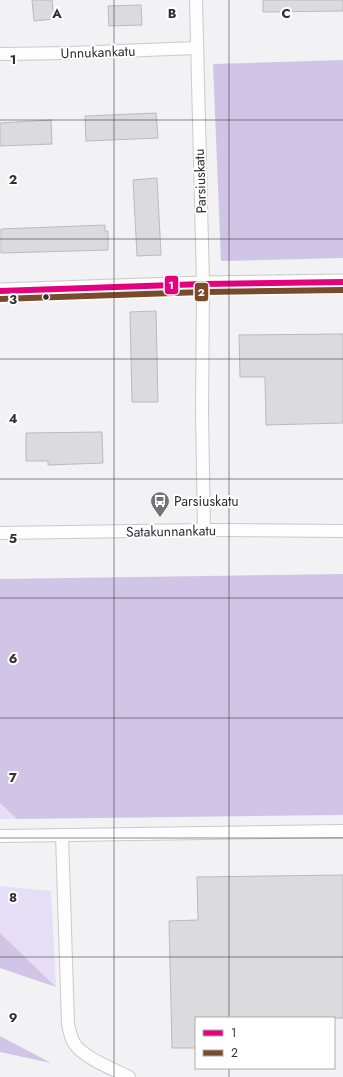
<svg xmlns="http://www.w3.org/2000/svg" width="343" height="1077" viewBox="0 0 343 1077" font-family="Jost,sans-serif">
<style>
.green{fill:#e6def7}
.forest{fill:#d0c5e6}
.building{fill:#dbdadc;stroke:#bbbabc}
.lines{fill:none;stroke-linecap:round;stroke-linejoin:round}
.minor-casing{stroke:#cac9cb;stroke-width:14}
.tertiary-casing{stroke:#cac9cb;stroke-width:17}
.minor{stroke:#fdfdfd;stroke-width:12}
.tertiary{stroke:#fdfdfd;stroke-width:15}
.bus-1-casing{stroke:#fff;stroke-width:9}
.bus-2-casing{stroke:#fff;stroke-width:9}
.bus-1{stroke:#e5007d;stroke-width:6}
.bus-2{stroke:#7a4b2a;stroke-width:6}
.grid{fill:none;stroke:#302f31;stroke-width:1;stroke-opacity:0.55}
.bus-dot{fill:#302f31;stroke:#fff;stroke-width:1.5}
.labels{text-anchor:middle;stroke-width:4;stroke-linejoin:round;paint-order:stroke}
.street-label{font-size:14px;fill:#302f31;stroke:#fff}
.poi-label{font-size:14px;fill:#302f31;stroke:#fff;text-anchor:start}
.grid-label{font-size:13px;text-anchor:middle;font-weight:bold;fill:#302f31;stroke:#fff;stroke-width:4;stroke-linejoin:round;paint-order:stroke}
.line-badge{stroke:#fff;stroke-width:1.5}
.badge-label{font-size:11px;text-anchor:middle;font-weight:bold;fill:#fff}
</style>
<rect width="100%" height="100%" fill="#f2f1f4"/>
<g class="green">
<polygon points="0,803 17,819 0,819"/>
<polygon points="0,886 51,891 56,987 0,933"/>
</g>
<g class="forest">
<polygon points="343,60 343,258 221,261 213,64"/>
<polygon points="343,574 343,815 17,819 0,803 0,579"/>
<polygon points="0,933 56,987 0,968"/>
<polygon points="0,1036 51,1063 0,1052"/>
</g>
<g class="building">
<polygon points="32,0 52,0 54,19 34,21"/>
<polygon points="263,0 343,0 343,11 263,12"/>
<polygon points="141,5 142,25 109,26 108,6"/>
<polygon points="156,113 158,138 86,141 85,116"/>
<polygon points="51,120 52,144 0,146 0,123"/>
<polygon points="157,178 161,255 137,256 133,180"/>
<polygon points="105,225 105,231 108,231 108,250 1,253 1,229"/>
<polygon points="156,311 158,402 132,402 130,312"/>
<polygon points="343,334 343,423 266,425 265,377 240,377 239,335"/>
<polygon points="102,432 103,463 48,465 48,461 26,461 26,433"/>
<polygon points="343,875 343,1018 196,1018 196,1048 172,1048 169,921 198,920 197,877"/>
</g>
<g class="lines">
<defs>
<g id="minor">
<polyline points="196,0 203,284 202,412 204,530"/>
<polyline points="0,54 70,53 196,48"/>
<polyline points="0,533 204,530 343,531"/>
<path d="M62,835L68,1024C70,1032 71,1041 77,1047C89,1060 113,1069 129,1077"/>
<polyline points="0,836 343,831"/>
</g>
<polyline id="tertiary" points="0,291 203,284 343,282"/>
</defs>
<use href="#minor" class="minor-casing"/>
<use href="#tertiary" class="tertiary-casing"/>
<use href="#minor" class="minor"/>
<use href="#tertiary" class="tertiary"/>
<defs>
<polyline id="bus-1" points="0,291 203,284 343,282"/>
<polyline id="bus-2" points="0,299 203,292 343,290"/>
</defs>
<use href="#bus-1" class="bus-1-casing"/>
<use href="#bus-2" class="bus-2-casing"/>
<use href="#bus-1" class="bus-1"/>
<use href="#bus-2" class="bus-2"/>
</g>
<path class="grid" d="M114,0V1077M229,0V1018M0,120H343M0,239H343M0,359H343M0,479H343M0,598H343M0,718H343M0,838H343M0,957H343M229,1068V1077"/>
<defs>
<symbol id="bus-pin" viewBox="-11 -11 22 30"><path d="M0 17L-7.5 6A9.5 9.5 0 1 1 7.5 6Z" fill="#747375" stroke="#fff"/><path d="M-5-6H5V4H4V6H2V4H-2V6H-4V4H-5ZM-3.5-4V0h7V-4ZM-3.5 1.2v1.5H-2V1.2ZM2 1.2v1.5H3.5V1.2Z" fill="#fff"/></symbol>
</defs>
<g fill-rule="evenodd">
<use href="#bus-pin" x="149" y="490" width="22" height="30"/>
</g>
<circle class="bus-dot" cx="46" cy="297" r="3.5"/>
<g class="labels">
<g class="street-label">
<text transform="translate(98 52) rotate(-2)" y="5">Unnukankatu</text>
<text transform="translate(200 181) rotate(-92)" y="5">Parsiuskatu</text>
<text transform="translate(171 531) rotate(-1)" y="5">Satakunnankatu</text>
</g>
<g class="poi-label">
<text x="174" y="506">Parsiuskatu</text>
</g>
</g>
<g class="grid-label">
<text x="57" y="18">A</text>
<text x="172" y="18">B</text>
<text x="286" y="18">C</text>
<text x="13" y="64">1</text>
<text x="13" y="184">2</text>
<text x="13" y="304">3</text>
<text x="13" y="423">4</text>
<text x="13" y="543">5</text>
<text x="13" y="663">6</text>
<text x="13" y="782">7</text>
<text x="13" y="902">8</text>
<text x="13" y="1022">9</text>
</g>
<g class="line-badge">
<rect x="164" y="275" width="15" height="20" rx="4" fill="#e5007d"/>
<rect x="194" y="282" width="15" height="20" rx="4" fill="#7a4b2a"/>
</g>
<g class="badge-label">
<text x="171" y="289">1</text>
<text x="201" y="296">2</text>
</g>
<rect x="195" y="1017" width="140" height="52" fill="#ffffff" stroke="#acacad"/>
<rect x="203" y="1030" width="20" height="6" fill="#e5007d" stroke="#acacad"/>
<text x="231" y="1037" font-size="12" fill="#302f31">1</text>
<rect x="203" y="1050" width="20" height="6" fill="#7a4b2a" stroke="#acacad"/>
<text x="231" y="1057" font-size="12" fill="#302f31">2</text>
</svg>
